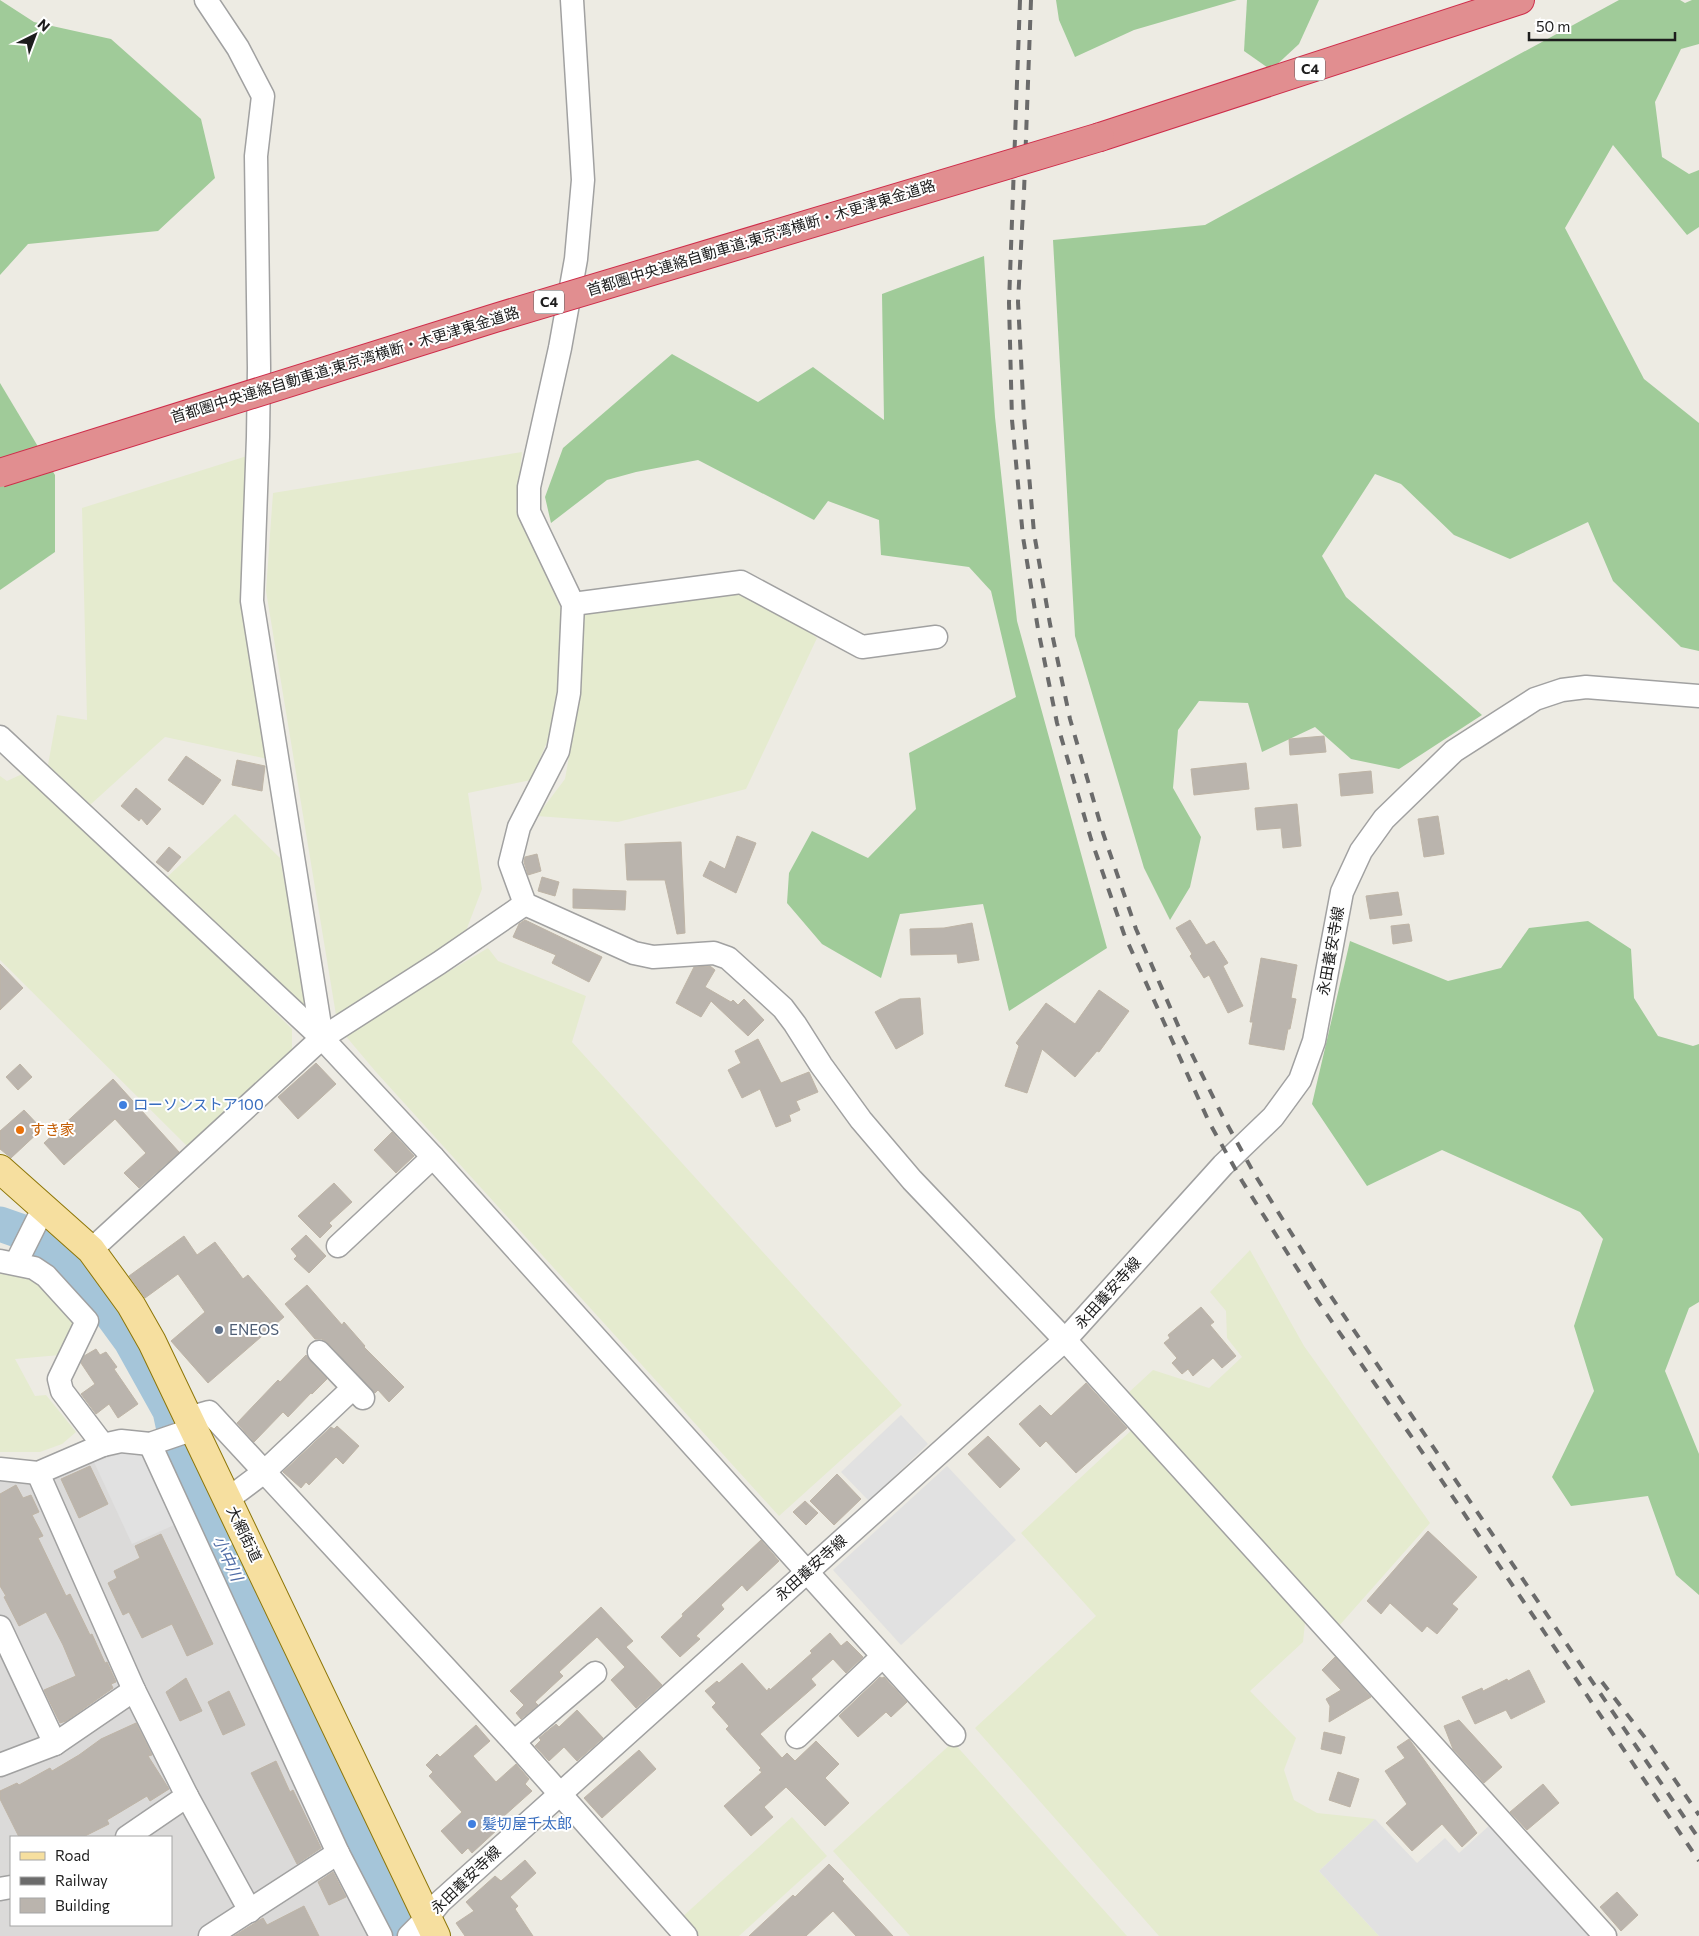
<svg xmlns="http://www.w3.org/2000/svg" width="1699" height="1936" viewBox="0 0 1699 1936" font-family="Commissioner,'Noto Sans JP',sans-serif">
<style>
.residential{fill:#dbdad9;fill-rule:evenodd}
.farmland{fill:#e5ebcf}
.forest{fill:#a0cb99}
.parking{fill:#e1e1e1}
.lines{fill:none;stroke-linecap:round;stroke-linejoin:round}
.river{stroke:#a5c5d9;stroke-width:35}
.building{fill:#bab4ad;stroke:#beb4a6}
.minor-casing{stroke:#a1a1a1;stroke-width:25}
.major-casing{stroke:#8d7608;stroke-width:30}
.highway-casing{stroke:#ce2d4a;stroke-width:30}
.minor{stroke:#fff;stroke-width:22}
.major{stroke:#f6df9f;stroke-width:28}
.highway{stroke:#e18e90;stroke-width:28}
.rail{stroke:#6b6b6b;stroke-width:4;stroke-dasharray:10 10;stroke-linecap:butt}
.highway-bridge-casing{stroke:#ce2d4a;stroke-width:30;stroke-linecap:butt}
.highway-bridge{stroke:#e18e90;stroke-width:28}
.shop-dot{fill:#3f7fe0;stroke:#fff;stroke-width:2}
.food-dot{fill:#e8710a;stroke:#fff;stroke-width:2}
.service-dot{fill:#5c6f8a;stroke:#fff;stroke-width:2}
.labels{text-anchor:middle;stroke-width:4;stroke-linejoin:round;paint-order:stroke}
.shield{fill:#fff;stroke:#616161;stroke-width:1}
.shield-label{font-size:14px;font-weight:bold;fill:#1d1d1d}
.street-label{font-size:15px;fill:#1d1d1d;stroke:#fff}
.shop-label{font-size:15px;fill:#366cbe;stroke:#fff;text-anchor:start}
.food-label{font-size:15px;fill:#c56008;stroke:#fff;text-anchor:start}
.service-label{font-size:15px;fill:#4e5e75;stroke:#fff;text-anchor:start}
.water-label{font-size:16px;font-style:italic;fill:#4f6ca6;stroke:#fff}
</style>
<rect width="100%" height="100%" fill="#edebe3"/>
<path class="residential" d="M106,1432H159L390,1936H0V1464L36,1467ZM11,1837H171V1925H11Z"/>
<g class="farmland">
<polygon points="522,452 516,510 564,615 555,723 531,780 468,793 482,889 464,936 337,1021 266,591 273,493"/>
<polygon points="247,456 268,759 165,737 90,805 48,765 57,715 87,720 82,508"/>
<polygon points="742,591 769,603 817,638 746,789 618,822 537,816 565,779 580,695 582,619 588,608"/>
<polygon points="31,770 292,1029 292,1056 190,1149 0,960 0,776 7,781"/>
<polygon points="235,814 280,858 308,1009 303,1011 166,878"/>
<polygon points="488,948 498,961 586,996 572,1042 902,1405 779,1516 376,1072 344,1034"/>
<polygon points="1250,1250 1304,1346 1430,1523 1338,1627 1127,1394 1153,1370 1209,1388 1242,1357 1227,1338 1226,1311 1210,1292"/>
<polygon points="0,1273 32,1280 50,1293 77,1327 60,1355 15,1359 35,1396 46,1395 76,1432 62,1444 40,1452 0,1452"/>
<polygon points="1136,1426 1306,1613 1303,1642 1250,1691 1296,1738 1284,1770 1294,1800 1317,1813 1375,1819 1319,1871 1379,1936 1159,1936 975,1728 1096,1616 1021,1533"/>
<polygon points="953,1742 1127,1936 910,1936 833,1851"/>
<polygon points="792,1817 827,1856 739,1936 695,1936 680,1919"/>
</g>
<g class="forest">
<polygon points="0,0 34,22 111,39 201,119 215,178 158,231 28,244 0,275"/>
<polygon points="1056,0 1237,0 1134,30 1075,57 1059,20"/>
<polygon points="1247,0 1319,0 1299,44 1271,70 1244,51"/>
<polygon points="1619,0 1680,0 1685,3 1692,0 1699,0 1699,44 1681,49 1655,102 1662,157 1689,174 1699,170 1699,227 1687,235 1613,145 1565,228 1644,379 1699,423 1699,651 1681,647 1613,581 1588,522 1510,559 1454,535 1401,484 1375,474 1322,556 1346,597 1482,715 1399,769 1351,759 1315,727 1262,752 1248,703 1199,701 1178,730 1173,788 1201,837 1190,887 1170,920 1144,868 1075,636 1053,240 1205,225"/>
<polygon points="984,256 995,417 1017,621 1107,948 1009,1011 983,904 900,914 881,978 822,944 787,903 789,873 812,831 868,858 916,809 909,753 1016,697 991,591 969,567 881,555 879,520 828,501 814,520 698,460 636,472 607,480 551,523 545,497 563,448 672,354 758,402 813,367 884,420 882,294"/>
<polygon points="0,383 55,475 55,552 0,590"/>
<polygon points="1588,921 1631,949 1634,998 1658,1036 1693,1046 1699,1044 1699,1302 1689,1308 1665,1371 1699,1454 1699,1595 1676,1575 1648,1496 1571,1506 1552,1477 1594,1391 1574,1326 1603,1239 1580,1212 1442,1150 1367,1186 1312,1104 1350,941 1448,981 1501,968 1529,928"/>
</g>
<g class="parking">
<polygon points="901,1415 928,1444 869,1501 841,1472"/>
<polygon points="133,1450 142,1455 174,1525 132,1544 94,1462"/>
<polygon points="947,1466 1016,1540 901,1645 833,1570"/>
<polygon points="1375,1819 1417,1863 1445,1838 1459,1853 1491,1824 1594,1936 1379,1936 1319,1871"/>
</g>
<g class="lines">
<polyline class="river" points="0,1224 20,1231 79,1270 131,1341 170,1411 179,1453 407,1936"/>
</g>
<g class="building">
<polygon points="1324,736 1326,752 1290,755 1289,739"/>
<polygon points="186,756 221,780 203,805 168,780"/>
<polygon points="237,760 265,766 262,791 232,785"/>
<polygon points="1246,763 1249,789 1194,795 1191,769"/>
<polygon points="1371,771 1373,793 1341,796 1339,774"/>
<polygon points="136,788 161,809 147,825 141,818 139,821 121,806"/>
<polygon points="1297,804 1301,846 1283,848 1281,828 1257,830 1255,808"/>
<polygon points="1438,816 1444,854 1424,857 1418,819"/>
<polygon points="737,836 756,843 736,893 703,876 710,861 725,869"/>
<polygon points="681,842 685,933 677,934 665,880 627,880 625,844"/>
<polygon points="169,847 181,857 168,872 156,862"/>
<polygon points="537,854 541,871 528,875 524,862 525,857"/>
<polygon points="542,877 559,882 555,896 538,891"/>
<polygon points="573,889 626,891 625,910 573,908"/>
<polygon points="1398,892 1402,915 1370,919 1366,896"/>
<polygon points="525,920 602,957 589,982 552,963 556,955 513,937 519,924"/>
<polygon points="1190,920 1206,945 1214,941 1228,963 1223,966 1243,1006 1228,1013 1209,975 1204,978 1190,956 1192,954 1176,928"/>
<polygon points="972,923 979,960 958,963 957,954 911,955 910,929 944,928"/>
<polygon points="1409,924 1412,941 1393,944 1391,926"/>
<polygon points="1261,958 1297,965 1291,998 1296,999 1290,1029 1288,1029 1284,1050 1249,1044 1253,1022 1250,1022"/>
<polygon points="0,964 23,988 0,1010"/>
<polygon points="710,966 715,970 705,987 731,1002 733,1000 738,1005 744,999 764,1020 748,1036 711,1001 701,1017 676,1003 694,967"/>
<polygon points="1099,990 1129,1011 1099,1052 1097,1051 1075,1077 1042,1049 1027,1093 1005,1086 1019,1046 1016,1043 1046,1003 1075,1024"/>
<polygon points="920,998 923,1034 896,1049 875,1012 900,999"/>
<polygon points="758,1039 781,1083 809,1072 818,1092 796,1101 800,1110 789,1115 791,1121 776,1127 760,1089 742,1098 728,1070 741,1063 735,1051"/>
<polygon points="316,1063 336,1084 298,1119 278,1097"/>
<polygon points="20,1064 32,1077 18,1090 6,1077"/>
<polygon points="113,1079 179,1152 139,1188 124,1173 146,1153 115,1119 64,1165 44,1143"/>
<polygon points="24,1110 42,1129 11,1158 0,1149 0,1131"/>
<polygon points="392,1132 414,1156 396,1173 374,1150"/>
<polygon points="334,1183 352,1202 329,1223 332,1226 320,1238 298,1216"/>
<polygon points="306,1235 326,1256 309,1273 294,1259 297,1256 291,1249"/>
<polygon points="184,1236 197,1255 215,1242 243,1279 248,1275 284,1317 208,1383 171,1341 205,1312 178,1274 145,1298 129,1276"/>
<polygon points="307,1285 342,1325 344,1322 365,1346 364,1347 404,1387 389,1402 378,1390 375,1393 328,1343 322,1339 315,1339 285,1304"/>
<polygon points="1201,1307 1214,1322 1210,1325 1236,1356 1222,1368 1213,1358 1193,1376 1188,1369 1182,1374 1172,1363 1177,1358 1164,1343 1170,1338 1168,1335"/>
<polygon points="96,1349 100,1355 106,1352 117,1367 114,1369 138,1404 118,1418 109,1404 96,1414 81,1394 95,1384 81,1363 84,1356"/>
<polygon points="306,1355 310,1361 327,1379 312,1394 311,1393 288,1417 283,1412 254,1442 237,1423 278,1380 280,1382"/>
<polygon points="1086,1383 1127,1428 1076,1473 1046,1441 1040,1447 1019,1424 1040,1405 1051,1416"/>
<polygon points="337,1426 359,1446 343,1464 336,1457 309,1485 306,1482 301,1488 283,1472 331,1427 334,1429"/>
<polygon points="988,1436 1020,1469 1000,1488 968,1454"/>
<polygon points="90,1466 108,1504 79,1518 61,1479"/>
<polygon points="837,1474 861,1499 834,1525 810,1501"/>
<polygon points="16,1485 23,1498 31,1495 39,1512 32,1515 43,1536 38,1538 66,1596 70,1594 90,1635 92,1634 105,1663 107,1662 116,1682 111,1684 113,1688 66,1721 60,1723 44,1690 76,1676 63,1645 46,1612 19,1626 4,1597 6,1596 0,1586 0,1494"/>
<polygon points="805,1501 818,1513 806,1525 793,1512"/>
<polygon points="1428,1531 1477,1577 1452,1604 1458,1609 1437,1634 1427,1626 1422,1632 1390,1603 1381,1614 1367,1601"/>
<polygon points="161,1534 213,1644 187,1656 172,1624 142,1638 129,1612 123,1615 108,1583 117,1578 114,1571 140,1558 135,1546"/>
<polygon points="761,1540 779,1561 747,1591 742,1585 721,1605 724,1609 696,1636 700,1639 680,1657 661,1637 683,1616 682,1614"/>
<polygon points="601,1607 633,1641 626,1647 662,1685 636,1708 611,1680 625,1667 597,1637 559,1672 563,1676 535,1702 538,1705 521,1719 516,1713 524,1705 510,1691"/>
<polygon points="830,1633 841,1646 847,1641 863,1657 846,1673 833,1659 811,1679 816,1685 760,1734 782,1758 787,1753 795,1761 816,1741 839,1764 825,1778 849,1803 825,1826 786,1787 764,1807 773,1817 751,1836 724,1806 762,1772 759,1770 761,1768 726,1729 729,1726 712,1707 716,1703 705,1691 717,1681 719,1683 742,1663 767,1691 769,1688 770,1690 812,1653 810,1651"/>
<polygon points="1335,1657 1371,1697 1329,1722 1330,1706 1326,1699 1341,1690 1322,1670"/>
<polygon points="1529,1670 1545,1702 1511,1719 1506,1710 1475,1724 1462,1697 1482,1688 1483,1691 1507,1679 1508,1681"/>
<polygon points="880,1677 882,1678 884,1677 907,1702 891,1717 886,1712 858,1737 839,1716"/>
<polygon points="186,1678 202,1711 180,1721 166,1692"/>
<polygon points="229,1691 245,1725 223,1735 208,1702"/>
<polygon points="577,1710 603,1738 577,1761 564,1747 549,1761 535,1746 541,1740 539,1738 556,1724 559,1727"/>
<polygon points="1459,1720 1502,1767 1484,1783 1453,1749 1444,1726"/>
<polygon points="136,1723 152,1755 148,1756 169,1789 150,1801 147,1796 107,1820 109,1824 83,1837 19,1837 0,1799 0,1791 17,1783 19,1785 50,1768 52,1771 79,1755 101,1739"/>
<polygon points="476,1725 490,1741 473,1756 496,1782 516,1764 529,1779 525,1784 532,1791 494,1825 498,1829 472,1853 468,1848 462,1854 441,1831 462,1812 429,1776 433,1772 426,1765 437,1754 440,1757"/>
<polygon points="1324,1732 1345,1737 1341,1754 1321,1749"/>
<polygon points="1409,1739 1477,1833 1462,1847 1442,1824 1412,1851 1386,1823 1407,1804 1385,1771 1405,1758 1397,1747"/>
<polygon points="639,1750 656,1769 602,1818 584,1798"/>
<polygon points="276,1761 290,1792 293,1790 321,1848 297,1864 251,1773"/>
<polygon points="1338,1772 1359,1779 1350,1807 1329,1800"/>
<polygon points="1543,1784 1559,1803 1527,1830 1510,1812"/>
<polygon points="525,1860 536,1873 510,1897 518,1906 515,1909 533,1936 465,1936 456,1923 474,1911 466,1902 495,1876 501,1881"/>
<polygon points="829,1864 844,1879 842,1881 893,1936 856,1936 833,1911 806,1936 749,1936 793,1895 795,1897"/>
<polygon points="333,1872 346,1897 329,1905 318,1882"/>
<polygon points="1617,1892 1638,1915 1621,1931 1600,1907"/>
<polygon points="304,1906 319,1936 234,1936 263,1918 267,1925"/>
</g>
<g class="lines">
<defs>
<g id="minor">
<polyline points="206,0 238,48 263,96 256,156 259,368 258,437 252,601 322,1038"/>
<polyline points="572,0 583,180 576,259 560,348 529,487 529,512 573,604 569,693 558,751 519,827 510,863 525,904 634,953 653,957 714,953 728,958 783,1008 795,1024 821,1065 861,1120 912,1180 1065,1340 1605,1936"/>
<polyline points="573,604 741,582 862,647 936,637"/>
<polyline points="0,737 322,1038 433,1157 954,1735"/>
<polyline points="338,1246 433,1157"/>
<polyline points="91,1250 322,1038 439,963 525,904"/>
<polyline points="0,1261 34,1268 46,1276 87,1321 59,1379 62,1391 103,1445"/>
<polyline points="16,1263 44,1207"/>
<polyline points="319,1352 363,1398"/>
<polyline points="188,1418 209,1412 514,1742 686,1936"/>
<polyline points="150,1444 338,1853 381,1936"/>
<polyline points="0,1469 38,1473 103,1445 121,1441 150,1444 194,1429"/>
<polyline points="38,1473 134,1690 187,1796 250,1911"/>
<polyline points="228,1499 264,1472 353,1388"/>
<polyline points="0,1627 55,1744"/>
<polyline points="797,1737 882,1657"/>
<polyline points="514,1742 595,1673"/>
<polyline points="0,1765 55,1744 134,1690"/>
<polyline points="127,1837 187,1796"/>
<polyline points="0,1889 11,1887"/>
<polyline points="210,1936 338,1853"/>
<polyline points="409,1936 427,1918 440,1902 1065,1340 1223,1165 1273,1117 1300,1080 1314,1041 1342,892 1361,851 1384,819 1454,751 1535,699 1562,690 1586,687 1699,696"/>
</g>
<polyline id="major" points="0,1169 91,1250 131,1305 152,1342 436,1936"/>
<polyline id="highway" points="1100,137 1520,0"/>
</defs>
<use href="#minor" class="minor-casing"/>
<use href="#major" class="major-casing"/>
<use href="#highway" class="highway-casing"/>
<use href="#minor" class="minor"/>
<use href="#major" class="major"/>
<use href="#highway" class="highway"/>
<g class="rail">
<polyline points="1020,0 1009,303 1012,420 1023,537 1038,629 1057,723 1091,839 1124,934 1209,1122 1242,1181 1317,1300 1440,1478 1699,1861"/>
<polyline points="1031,0 1024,192 1018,302 1024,417 1034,533 1050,624 1070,719 1103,833 1136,929 1180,1030 1222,1115 1255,1175 1328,1292 1699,1839"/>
<polyline points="1602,1682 1650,1744 1699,1815"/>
</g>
<defs>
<polyline id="highway-bridge" points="0,473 495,318 1100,137"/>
</defs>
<use href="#highway-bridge" class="highway-bridge-casing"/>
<use href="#highway-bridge" class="highway-bridge"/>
</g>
<g class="shop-dot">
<circle cx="123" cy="1105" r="5"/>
<circle cx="472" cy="1824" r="5"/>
</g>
<circle class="food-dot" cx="20" cy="1130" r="5"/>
<circle class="service-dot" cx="219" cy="1330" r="5"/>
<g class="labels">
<g class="shield">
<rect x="1295" y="57.5" width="30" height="23" rx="4"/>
<rect x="534" y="290.5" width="30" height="23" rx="4"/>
</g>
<g class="shield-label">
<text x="1310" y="74">C4</text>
<text x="549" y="307">C4</text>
</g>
<g class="street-label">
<text transform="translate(761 238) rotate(-17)" y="5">首都圏中央連絡自動車道;東京湾横断・木更津東金道路</text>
<text transform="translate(345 365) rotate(-17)" y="5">首都圏中央連絡自動車道;東京湾横断・木更津東金道路</text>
<text transform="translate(1331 951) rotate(-80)" y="5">永田養安寺線</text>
<text transform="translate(1108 1293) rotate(-48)" y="5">永田養安寺線</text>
<text transform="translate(244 1534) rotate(64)" y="5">大網街道</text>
<text transform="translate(811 1568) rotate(-42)" y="5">永田養安寺線</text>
<text transform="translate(466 1880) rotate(-44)" y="5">永田養安寺線</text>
</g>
<g class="shop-label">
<text x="133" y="1110">ローソンストア100</text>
<text x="482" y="1829">髪切屋千太郎</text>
</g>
<g class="food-label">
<text x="30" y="1135">すき家</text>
</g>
<g class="service-label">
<text x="229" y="1335">ENEOS</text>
</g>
<g class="water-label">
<text transform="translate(228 1558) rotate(65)" y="6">小中川</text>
</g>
</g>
<rect x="10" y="1836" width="162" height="90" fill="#ffffff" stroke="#a5a5a5"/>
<rect x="20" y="1852" width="25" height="8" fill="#f6df9f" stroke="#a5a5a5"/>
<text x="55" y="1861" font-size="15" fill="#1d1d1d">Road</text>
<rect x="20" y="1877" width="25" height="8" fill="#6b6b6b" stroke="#a5a5a5"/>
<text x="55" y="1886" font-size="15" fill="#1d1d1d">Railway</text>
<rect x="20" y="1898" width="25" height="15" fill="#bab4ad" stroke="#a5a5a5"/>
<text x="55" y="1911" font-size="15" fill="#1d1d1d">Building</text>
<g transform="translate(35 35) rotate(42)" stroke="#ffffff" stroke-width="4" paint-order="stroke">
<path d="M0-4L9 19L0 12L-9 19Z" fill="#1d1d1d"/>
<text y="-8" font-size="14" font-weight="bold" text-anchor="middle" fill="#1d1d1d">N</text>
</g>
<path d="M1529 32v8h146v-8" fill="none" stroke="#1d1d1d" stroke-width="2.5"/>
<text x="1536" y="32" font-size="15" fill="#1d1d1d" stroke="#ffffff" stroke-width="4" paint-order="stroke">50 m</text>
</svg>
